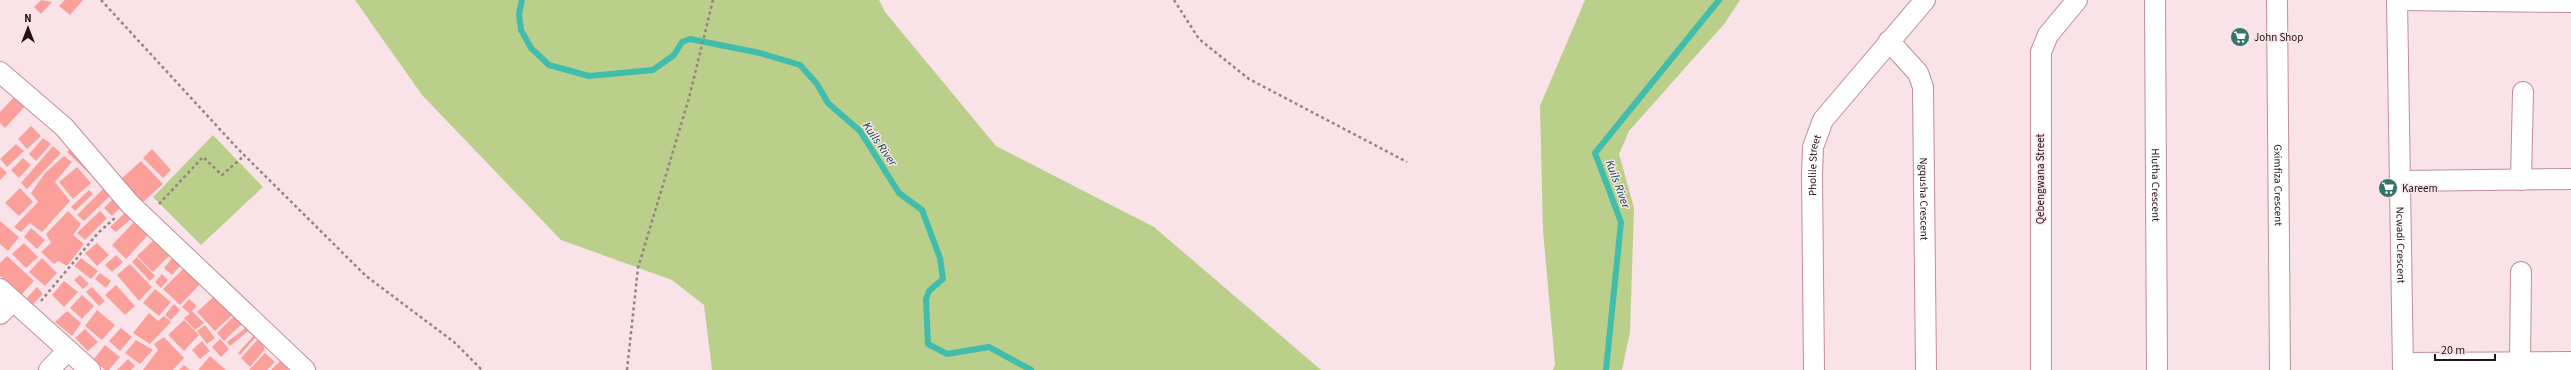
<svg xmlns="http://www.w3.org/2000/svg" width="2571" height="370" viewBox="0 0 2571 370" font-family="'Source Sans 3',sans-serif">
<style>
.green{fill:#bacf8a}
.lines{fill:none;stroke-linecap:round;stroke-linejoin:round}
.stream{stroke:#40bdac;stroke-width:6}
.building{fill:#fb9f9b}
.minor-casing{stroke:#c08e9a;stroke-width:22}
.path{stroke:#978287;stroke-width:2.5;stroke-dasharray:3 3;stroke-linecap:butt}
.minor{stroke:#fff;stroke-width:20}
.labels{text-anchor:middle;stroke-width:3;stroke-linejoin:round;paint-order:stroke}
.poi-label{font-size:11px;fill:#241217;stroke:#fae3e8;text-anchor:start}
.street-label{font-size:11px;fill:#241217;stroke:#fae3e8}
.water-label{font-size:12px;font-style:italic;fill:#004d45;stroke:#fae3e8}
</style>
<rect width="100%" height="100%" fill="#fae3e8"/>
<g class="green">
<polygon points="355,0 879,0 885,12 996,146 1154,227 1321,370 712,370 704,305 672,280 561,240 422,95"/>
<polygon points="1585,0 1740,0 1725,23 1629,131 1619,154 1634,208 1630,332 1622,370 1553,370 1555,364 1543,231 1540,106"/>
<polygon points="213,135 263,187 201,245 153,197"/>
</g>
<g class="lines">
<g class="stream">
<polyline points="522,0 519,14 521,30 531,48 549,65 589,76 653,70 674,55 682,42 690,39 760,53 800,65 817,84 828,103 860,131 899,193 922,210 940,258 943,279 929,291 926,299 928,344 947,354 989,347 1031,370"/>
<polyline points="1606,370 1621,222 1595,153 1719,0"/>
</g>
</g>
<g class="building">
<polygon points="41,0 52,2 41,14 34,7"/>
<polygon points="65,0 83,0 70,15 59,6"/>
<polygon points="17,94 27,104 5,128 0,123 0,112"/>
<polygon points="31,126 41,136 27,149 18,139"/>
<polygon points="43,138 51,144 36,161 29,154"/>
<polygon points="16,144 24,151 7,167 0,159"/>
<polygon points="53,146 61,153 27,189 21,183"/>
<polygon points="73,146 95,168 90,174 67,152"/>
<polygon points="152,149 171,170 163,178 143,158"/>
<polygon points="64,156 72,162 55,182 70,201 42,232 30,223 21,232 14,227 38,202 31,193 45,173"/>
<polygon points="23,158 31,165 19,178 11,170"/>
<polygon points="141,161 163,184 143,202 121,179"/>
<polygon points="0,166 7,173 0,180"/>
<polygon points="77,167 91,183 73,199 59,182"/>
<polygon points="107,185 114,192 84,221 77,215"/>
<polygon points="20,188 33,202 19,216 5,203"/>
<polygon points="89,190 93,194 75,211 71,207"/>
<polygon points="117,195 125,203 112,216 104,208"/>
<polygon points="130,208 137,214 116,232 110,227"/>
<polygon points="68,211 81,224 73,235 84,244 67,266 58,261 54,264 41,252 51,243 46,234"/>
<polygon points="100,211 107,218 85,240 77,233"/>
<polygon points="0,221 19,237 8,251 0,244"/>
<polygon points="135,221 149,234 126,259 112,245"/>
<polygon points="31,228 45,240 37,249 24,237"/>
<polygon points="158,236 173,252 153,272 137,256"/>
<polygon points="24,243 38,257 26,268 12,254"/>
<polygon points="97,243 109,255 97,266 85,253"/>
<polygon points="116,255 123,262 112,272 105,265"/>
<polygon points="7,256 34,281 21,295 0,276 0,263"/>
<polygon points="174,256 182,264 172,275 164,268"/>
<polygon points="137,257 155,276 150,281 132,262"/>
<polygon points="42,258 57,273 45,286 29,272"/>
<polygon points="81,258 98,271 91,279 74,266"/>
<polygon points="130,264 152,287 139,301 117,275"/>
<polygon points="188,264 204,280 180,305 163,289"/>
<polygon points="100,273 111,281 106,288 95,279"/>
<polygon points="162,274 168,280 161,288 155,282"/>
<polygon points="80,275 89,284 83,289 74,280"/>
<polygon points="64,281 78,292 64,307 52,295"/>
<polygon points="116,285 135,306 125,315 105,295"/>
<polygon points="37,287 43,294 33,304 26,299"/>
<polygon points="92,287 105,301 99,306 86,292"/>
<polygon points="155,289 171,302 159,316 143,303"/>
<polygon points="222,289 239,309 215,331 197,312"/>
<polygon points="82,295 94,306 82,319 70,308"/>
<polygon points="189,299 197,306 192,311 204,323 195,330 184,318 190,314 182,307"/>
<polygon points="174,304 180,310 171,320 165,315"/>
<polygon points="97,310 115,325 102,340 85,326"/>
<polygon points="67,311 81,323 72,336 55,322"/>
<polygon points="238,312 246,320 224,341 217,333"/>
<polygon points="149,313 158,321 164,316 171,322 150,344 133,333"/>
<polygon points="184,320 199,335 184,351 168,335"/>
<polygon points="205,325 215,338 207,344 197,331"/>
<polygon points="248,326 252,328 230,346 227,342"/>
<polygon points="121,328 132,337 120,351 109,341"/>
<polygon points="85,329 98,342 88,351 75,338"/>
<polygon points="256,333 256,337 240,355 238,353"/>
<polygon points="164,337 184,358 173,370 143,370 158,350 154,344"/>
<polygon points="259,338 265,349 250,367 241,358"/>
<polygon points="220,339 229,349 221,357 212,347"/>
<polygon points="136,340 153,350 140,364 125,353"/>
<polygon points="202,341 210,351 200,359 192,350"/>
<polygon points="105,345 120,357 109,370 105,370 93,360"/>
<polygon points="265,353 275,362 267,370 249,370"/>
<polygon points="210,356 226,370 198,370"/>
<polygon points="128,359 135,366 131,370 117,370"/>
<polygon points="280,361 289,370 271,370"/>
<polygon points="184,365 190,370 179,370"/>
</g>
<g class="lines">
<defs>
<g id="minor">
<path id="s1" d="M2155,0L2157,370"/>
<path id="s2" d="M2277,0L2280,370"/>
<path id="s3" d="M2397,0L2403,370"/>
<polyline points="2397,0 2571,2"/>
<path id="s4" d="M1889,41L1918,73L1923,87L1926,370"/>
<polyline points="0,72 64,127 130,204 305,370"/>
<polyline points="2521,180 2523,92"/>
<polyline points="2400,181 2571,179"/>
<polyline points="0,289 90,370"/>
<polyline points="0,314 13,301"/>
<polyline points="2403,363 2571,362"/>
<polyline points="2520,363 2521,272"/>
<polyline points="49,370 68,350"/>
<path id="s5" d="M1814,370L1812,175L1813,147L1823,120L1925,0"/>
<polyline points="2041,370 2041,52 2048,35 2077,0"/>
</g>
</defs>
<use href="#minor" class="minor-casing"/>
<g class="path">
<polyline points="101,0 238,149 366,276 454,342 482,370"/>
<polyline points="1174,0 1199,39 1249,79 1407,162"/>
<polyline points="159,204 203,157 222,175 245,155"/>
<polyline points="41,301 98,233 116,217"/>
<polyline points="627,370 638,268 689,98 713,0"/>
</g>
<use href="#minor" class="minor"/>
</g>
<defs>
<symbol id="supermarket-disc" viewBox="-11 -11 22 22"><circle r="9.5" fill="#30766c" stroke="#fae3e8"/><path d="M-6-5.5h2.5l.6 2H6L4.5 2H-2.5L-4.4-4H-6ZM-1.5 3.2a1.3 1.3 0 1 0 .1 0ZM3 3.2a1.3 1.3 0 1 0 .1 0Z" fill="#fff"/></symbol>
</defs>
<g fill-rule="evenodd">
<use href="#supermarket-disc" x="2229" y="26" width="22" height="22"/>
<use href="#supermarket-disc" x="2377" y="177" width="22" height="22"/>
</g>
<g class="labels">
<g class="poi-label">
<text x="2254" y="41">John Shop</text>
<text x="2402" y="192">Kareem</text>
</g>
<g class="street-label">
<text dy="4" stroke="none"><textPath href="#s5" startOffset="205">Pholile Street</textPath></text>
<text transform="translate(2040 179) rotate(-90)" y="4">Qebengwana Street</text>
<text dy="4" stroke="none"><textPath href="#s1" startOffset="185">Hlutha Crescent</textPath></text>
<text dy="4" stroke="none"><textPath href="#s2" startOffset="185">Gximfiza Crescent</textPath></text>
<text dy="4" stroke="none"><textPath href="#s4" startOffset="170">Ngqusha Crescent</textPath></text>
<text dy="4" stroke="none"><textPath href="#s3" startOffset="245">Ncwadi Crescent</textPath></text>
</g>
<g class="water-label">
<text transform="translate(880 144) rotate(55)" y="4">Kuils River</text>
<text transform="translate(1618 184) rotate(70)" y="4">Kuils River</text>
</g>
</g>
<g transform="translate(28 28)" stroke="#fae3e8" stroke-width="3" paint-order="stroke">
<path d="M0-3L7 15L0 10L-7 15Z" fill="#241217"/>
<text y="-6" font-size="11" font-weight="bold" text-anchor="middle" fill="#241217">N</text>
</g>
<path d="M2435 354v6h60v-6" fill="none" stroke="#241217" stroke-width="2"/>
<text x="2441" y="354" font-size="12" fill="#241217" stroke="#fae3e8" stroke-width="3" paint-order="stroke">20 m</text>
</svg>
